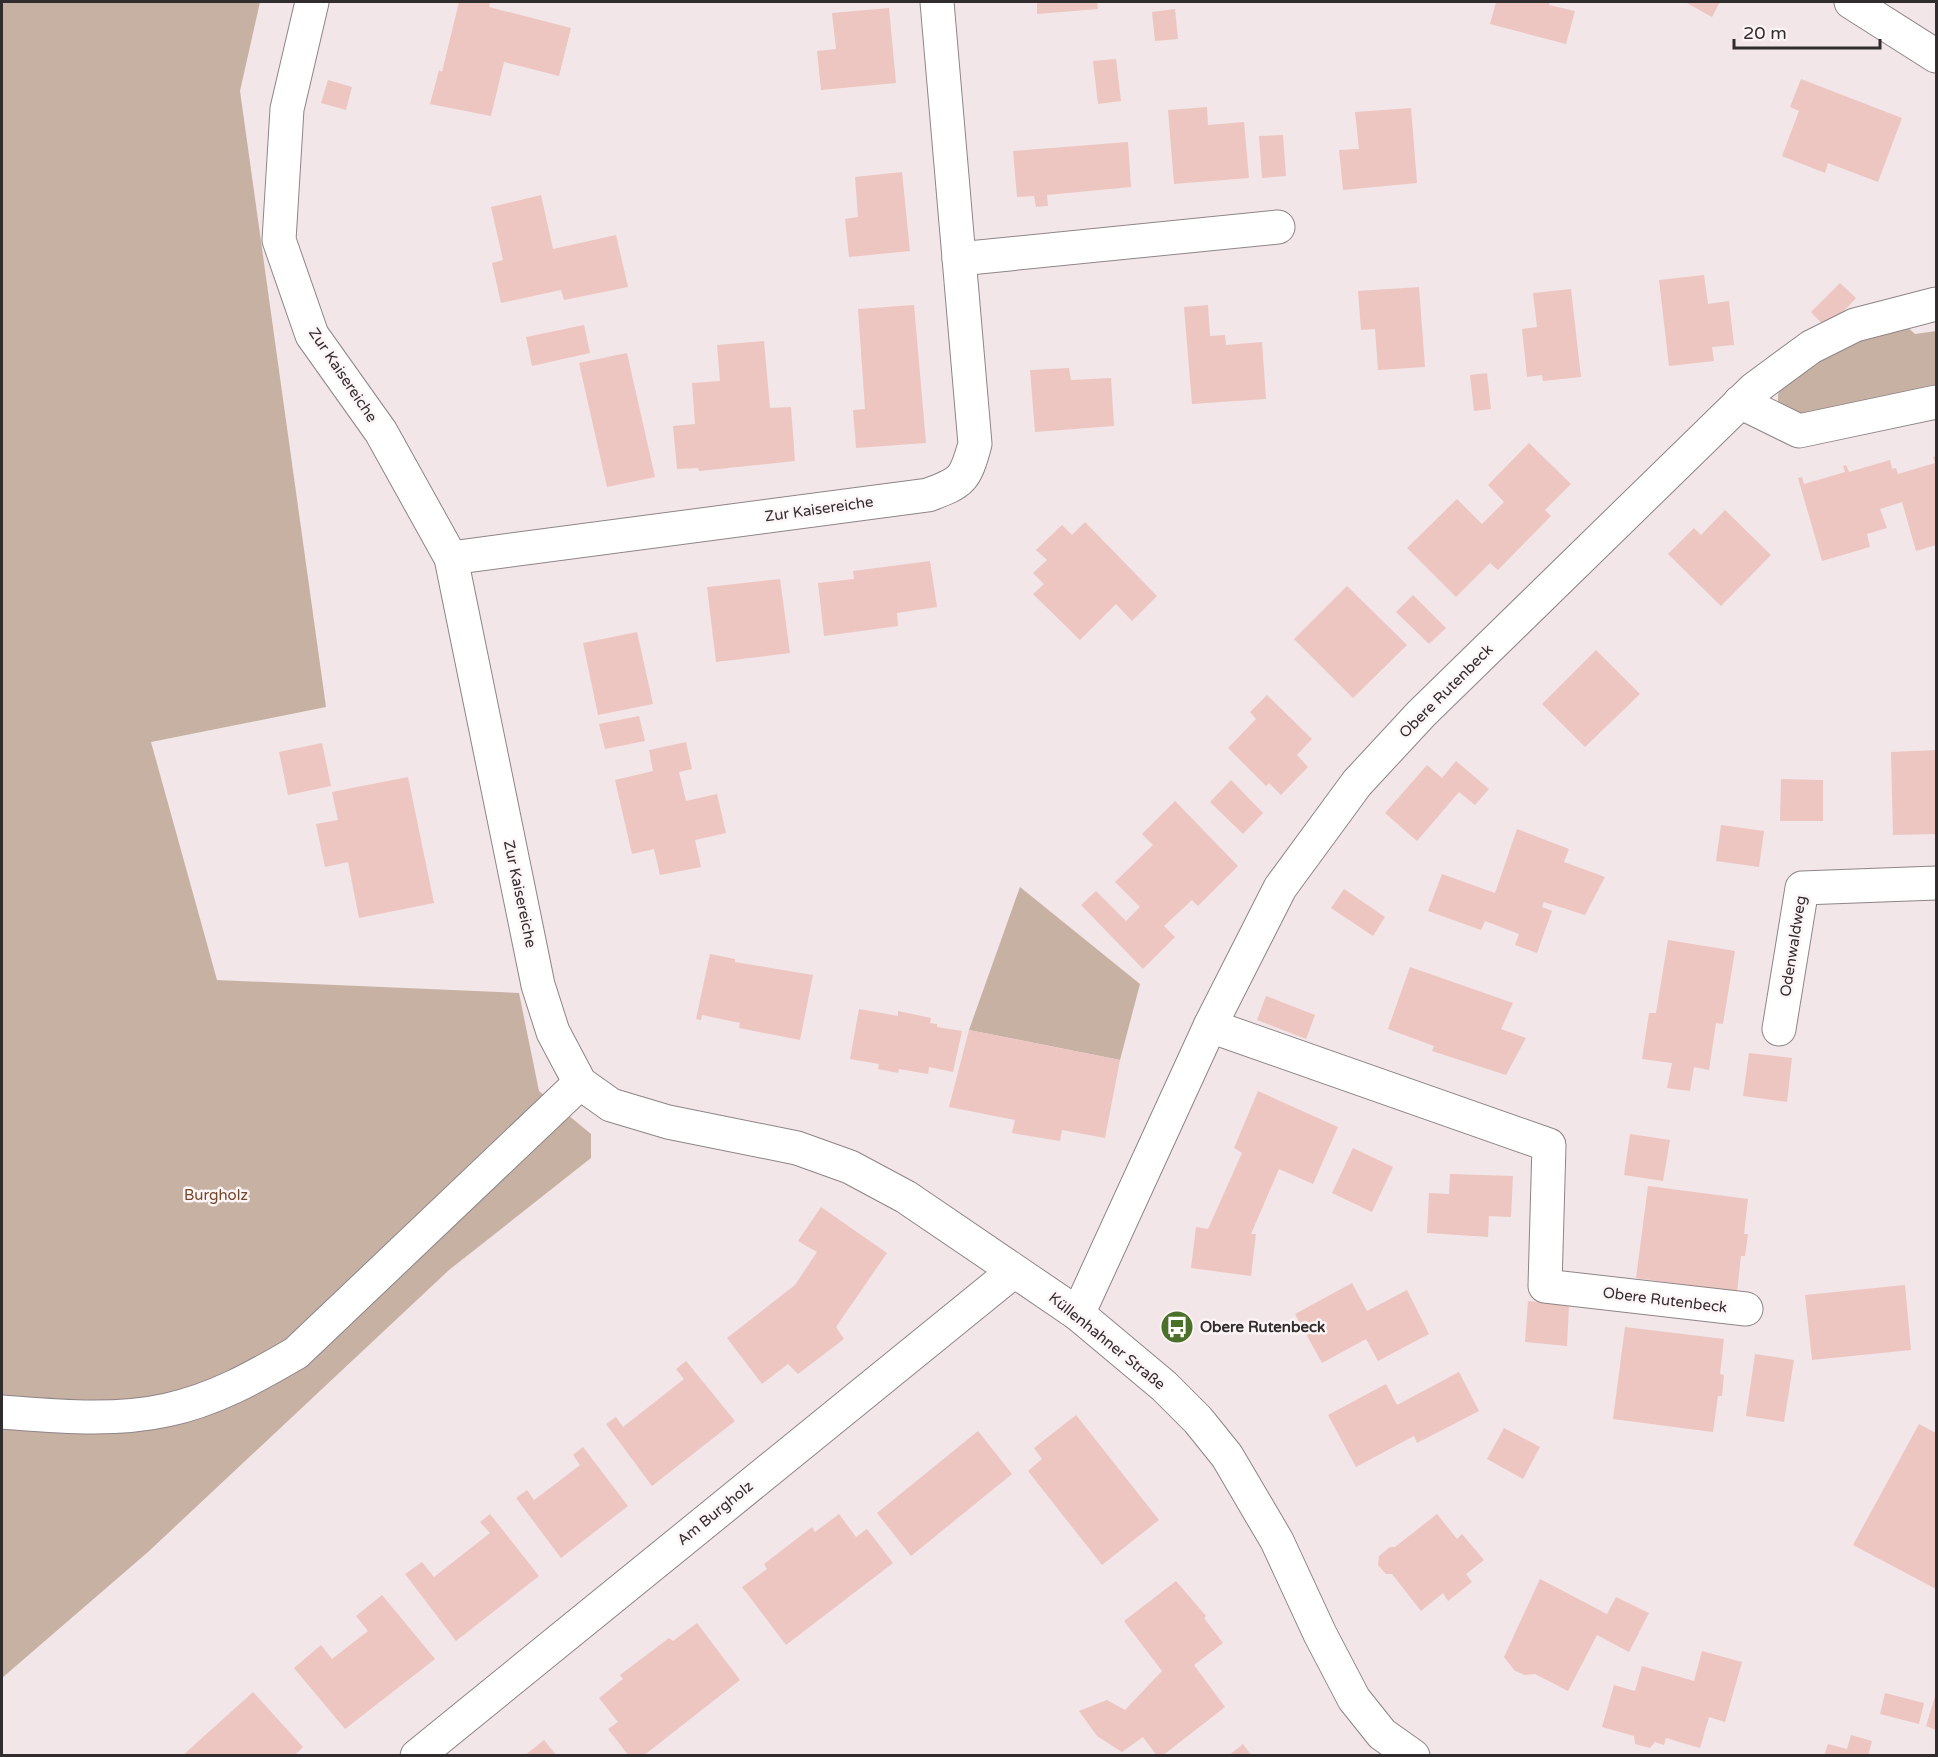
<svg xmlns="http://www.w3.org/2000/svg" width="1938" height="1757" viewBox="0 0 1938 1757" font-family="'Varela Round',sans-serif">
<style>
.green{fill:#c7b1a3}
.building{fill:#edc6c1}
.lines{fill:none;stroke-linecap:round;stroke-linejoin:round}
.minor-casing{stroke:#8f8487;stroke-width:35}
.minor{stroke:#fff;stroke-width:33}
.labels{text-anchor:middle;stroke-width:5;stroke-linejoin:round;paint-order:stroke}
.street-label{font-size:15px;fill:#312c2d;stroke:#fdf4f6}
.park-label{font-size:15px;fill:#724628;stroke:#fdf4f6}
.poi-label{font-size:15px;font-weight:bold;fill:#312c2d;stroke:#fdf4f6;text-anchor:start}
</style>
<rect width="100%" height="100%" fill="#f2e6e8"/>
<g class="green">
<polygon points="2,2 260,2 240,91 326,707 151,742 217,980 519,993 539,1091 591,1134 591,1158 449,1270 148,1552 2,1678"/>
<path d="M1904,324L1915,334L1936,331V388L1804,418L1778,403C1778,399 1778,393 1779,389C1796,357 1872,335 1904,324Z"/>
<polygon points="1020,887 1140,984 1120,1060 969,1030"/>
</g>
<g class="building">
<polygon points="459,2 490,2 489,7 571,28 559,76 504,62 491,116 430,104 439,70 442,72"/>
<polygon points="1037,2 1097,2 1098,9 1037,14"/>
<polygon points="1496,2 1550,2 1549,5 1575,11 1566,44 1490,24"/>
<polygon points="1685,2 1720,2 1712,17"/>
<polygon points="889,8 896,83 821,90 817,51 836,49 832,13"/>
<polygon points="1175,9 1178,39 1155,41 1152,12"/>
<polygon points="1116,59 1121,101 1098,104 1093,61"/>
<polygon points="1801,79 1902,118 1878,182 1828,163 1825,173 1782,156 1799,111 1790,107"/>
<polygon points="328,80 352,87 346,110 321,103"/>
<polygon points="1207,107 1208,125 1244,122 1249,178 1174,184 1168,110"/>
<polygon points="1411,108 1417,183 1343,190 1339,150 1359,149 1355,112"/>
<polygon points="1283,135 1286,176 1262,178 1259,136"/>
<polygon points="1128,142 1131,187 1047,195 1048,206 1036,207 1034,196 1017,197 1013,151"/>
<polygon points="902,172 910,251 849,257 845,219 858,217 855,177"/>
<polygon points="541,195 553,249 616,235 628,287 564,300 561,290 501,303 492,263 503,260 491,207"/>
<polygon points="1704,275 1708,304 1729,301 1734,345 1712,347 1714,361 1669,366 1659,280"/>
<polygon points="1840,283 1856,298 1827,329 1811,312"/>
<polygon points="1419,287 1425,367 1378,370 1375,329 1361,330 1358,291"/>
<polygon points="1571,289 1581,377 1543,381 1542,375 1527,377 1522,329 1537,327 1533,293"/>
<polygon points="914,305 926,443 856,448 853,410 865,409 858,309"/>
<polygon points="1208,305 1210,336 1225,335 1226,345 1262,342 1266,399 1192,404 1184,307"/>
<polygon points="584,325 590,353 532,366 526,337"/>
<polygon points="764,341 770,408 791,407 795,461 699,471 698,468 677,469 673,426 695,424 692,383 720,381 717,345"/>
<polygon points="627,353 655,477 607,487 579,363"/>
<polygon points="1069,368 1071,380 1111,378 1114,426 1035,432 1030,370"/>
<polygon points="1487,373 1491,409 1474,411 1470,375"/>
<polygon points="1529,443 1571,484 1545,510 1551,516 1498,570 1490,563 1456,597 1407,548 1457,499 1482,524 1504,502 1488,485"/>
<polygon points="1936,456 1936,545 1916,551 1902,502 1880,509 1887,528 1867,534 1870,547 1822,561 1798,478 1802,477 1804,484 1845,472 1843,466 1846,465 1849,472 1890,460 1892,469 1896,468 1898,474 1935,463 1933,457"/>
<polygon points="1725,510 1771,555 1721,606 1668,554 1694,528 1701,535"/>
<polygon points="1085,522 1157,596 1132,621 1116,604 1080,640 1033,594 1044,584 1033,573 1047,560 1036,550 1062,525 1072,535"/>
<polygon points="930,561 937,607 897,613 898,626 824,636 818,583 854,579 853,571"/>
<polygon points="780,579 790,653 716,662 707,587"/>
<polygon points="1347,586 1407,645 1353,698 1294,639"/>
<polygon points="1413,595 1446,628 1429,644 1396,612"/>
<polygon points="637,632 653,704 598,715 583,643"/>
<polygon points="1596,650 1640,694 1585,747 1542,704"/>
<polygon points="1267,695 1312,739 1297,755 1308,767 1281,795 1269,783 1266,786 1228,748 1256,719 1250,712"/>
<polygon points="639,716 645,741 605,749 599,724"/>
<polygon points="686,742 692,769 679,772 686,801 717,794 726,833 695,840 701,867 660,875 654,849 632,854 615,780 653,771 649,750"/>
<polygon points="322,743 331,786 288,795 279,752"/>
<polygon points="1936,750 1936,834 1893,835 1891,752"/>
<polygon points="1456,761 1489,789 1475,805 1459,792 1417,841 1385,813 1427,765 1442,778"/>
<polygon points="408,777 434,903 359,918 348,862 325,867 316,824 338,820 332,792"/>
<polygon points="1781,779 1823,780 1823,821 1780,821"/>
<polygon points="1231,780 1263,813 1243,834 1210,802"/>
<polygon points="1175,801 1238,866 1198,906 1192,900 1164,926 1175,937 1143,969 1081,905 1096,891 1126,921 1140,907 1115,882 1153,845 1142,834"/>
<polygon points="1721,825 1764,831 1759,867 1716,861"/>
<polygon points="1517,829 1569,849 1564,862 1605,877 1585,915 1544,902 1542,907 1552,911 1537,953 1515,945 1519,934 1485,921 1481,930 1428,911 1442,874 1495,893"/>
<polygon points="1344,889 1385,917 1373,936 1331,908"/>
<polygon points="1668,940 1735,951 1723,1024 1716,1023 1709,1070 1694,1067 1690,1091 1667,1088 1672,1063 1642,1059 1649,1013 1656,1013"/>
<polygon points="710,954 735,959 735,962 813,975 800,1040 739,1028 740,1023 702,1015 701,1020 696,1019"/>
<polygon points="1410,967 1513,1003 1501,1029 1526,1038 1506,1075 1432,1051 1434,1046 1388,1029"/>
<polygon points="1266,996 1315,1015 1306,1039 1257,1020"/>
<polygon points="859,1009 898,1016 898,1011 931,1018 930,1023 937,1024 937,1027 962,1031 953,1072 929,1067 928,1074 899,1069 898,1073 878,1069 879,1064 850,1059"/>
<polygon points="969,1030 1120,1060 1105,1138 1062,1130 1060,1141 1012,1133 1015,1120 949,1107"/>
<polygon points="1749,1053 1792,1058 1787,1102 1743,1096"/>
<polygon points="1258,1091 1338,1127 1313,1184 1279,1169 1251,1234 1256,1234 1251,1276 1191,1268 1196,1227 1208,1229 1242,1153 1234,1148"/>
<polygon points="1630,1134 1670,1140 1663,1181 1624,1175"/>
<polygon points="1353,1148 1393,1167 1372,1212 1332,1193"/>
<polygon points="1450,1174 1513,1176 1511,1217 1489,1216 1488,1237 1427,1233 1429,1193 1449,1194"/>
<polygon points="1648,1186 1748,1199 1744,1234 1748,1234 1745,1256 1741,1256 1737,1292 1636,1278"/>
<polygon points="821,1207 887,1253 836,1327 844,1339 798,1374 788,1364 762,1384 727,1338 795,1285 817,1252 798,1241"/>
<polygon points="1352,1283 1367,1311 1407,1290 1429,1334 1378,1361 1366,1339 1322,1363 1295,1314"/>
<polygon points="1905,1285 1911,1350 1812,1360 1805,1295"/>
<polygon points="1528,1301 1569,1305 1567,1346 1525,1342"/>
<polygon points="1625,1327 1724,1339 1720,1374 1724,1375 1722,1396 1718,1396 1713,1432 1613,1419"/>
<polygon points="1755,1354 1794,1360 1784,1422 1746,1416"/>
<polygon points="686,1361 735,1421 652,1486 606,1424 616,1417 623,1427 684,1379 676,1369"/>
<polygon points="1459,1372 1479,1411 1417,1443 1414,1436 1356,1467 1328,1415 1386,1384 1397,1405"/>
<polygon points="1076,1415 1159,1520 1102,1565 1028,1471 1042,1459 1034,1448"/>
<polygon points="1919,1424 1936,1433 1936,1589 1853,1545"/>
<polygon points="1504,1428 1540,1447 1523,1479 1487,1459"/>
<polygon points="978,1431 1012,1474 911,1556 877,1513"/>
<polygon points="583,1447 628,1506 561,1558 516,1498 527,1490 534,1500 558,1482 580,1465 573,1455"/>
<polygon points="490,1514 539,1576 456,1641 405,1574 422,1562 434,1577 490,1533 480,1522"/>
<polygon points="839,1514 856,1537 867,1529 893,1563 786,1645 742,1587 767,1569 764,1564 812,1527 815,1532"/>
<polygon points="1437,1514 1457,1539 1462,1534 1484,1560 1466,1574 1472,1582 1448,1601 1443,1593 1421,1611 1392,1574 1386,1574 1378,1565 1379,1556 1390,1547 1395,1547"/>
<polygon points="1540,1579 1607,1614 1616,1597 1649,1613 1629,1652 1597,1635 1568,1691 1535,1674 1525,1675 1515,1671 1504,1657"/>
<polygon points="1176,1581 1206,1616 1204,1618 1223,1643 1194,1665 1225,1707 1162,1756 1157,1756 1143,1737 1122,1752 1097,1736 1079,1711 1107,1700 1125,1710 1162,1671 1124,1621"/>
<polygon points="382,1595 435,1659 345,1729 294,1668 321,1645 332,1659 368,1631 356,1616"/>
<polygon points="697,1623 740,1680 643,1756 629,1756 608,1729 618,1722 599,1698 623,1679 620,1675 669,1638 673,1641"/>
<polygon points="1702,1651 1742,1662 1725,1722 1709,1717 1700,1748 1666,1738 1664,1745 1655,1742 1650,1748 1635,1744 1634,1736 1602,1727 1614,1685 1635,1691 1642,1666 1694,1681"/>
<polygon points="253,1692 303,1747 294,1756 182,1756"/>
<polygon points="1885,1693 1924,1703 1919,1724 1880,1714"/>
<polygon points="1936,1693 1936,1730 1926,1726"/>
<polygon points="1851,1735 1872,1741 1868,1756 1824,1756 1828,1744 1847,1749"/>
<polygon points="544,1740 557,1756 524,1756"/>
<polygon points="1243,1744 1252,1756 1228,1756"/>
</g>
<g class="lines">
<defs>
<g id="minor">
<polyline points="312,2 287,109 279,240 312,335 381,432 451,558 538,985 553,1032 580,1083 611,1105 668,1122 797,1148 850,1167 906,1197 1078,1314 1164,1386 1198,1420 1227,1456 1277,1541 1320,1634 1354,1699 1382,1734 1413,1756"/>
<polyline points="1851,2 1936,56"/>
<polyline points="959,259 1278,227"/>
<polyline points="1740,402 1799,431 1936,402"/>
<path d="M451,558L928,495C963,482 965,480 975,444L937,2"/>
<polyline points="1210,1026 1549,1145 1545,1286 1746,1309"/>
<polyline points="1779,1029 1802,888 1936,883"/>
<polyline points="1078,1314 1210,1026 1280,888 1357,783 1421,714 1754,389 1811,347 1855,325 1936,304"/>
<path d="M2,1412C55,1416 113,1422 167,1410C214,1400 255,1377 296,1353L580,1083"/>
<polyline points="417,1756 1014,1271"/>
</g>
</defs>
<use href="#minor" class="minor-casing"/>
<use href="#minor" class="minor"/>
</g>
<defs>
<symbol id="bus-disc" viewBox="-11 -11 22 22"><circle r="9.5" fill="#4b702a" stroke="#fdf4f6"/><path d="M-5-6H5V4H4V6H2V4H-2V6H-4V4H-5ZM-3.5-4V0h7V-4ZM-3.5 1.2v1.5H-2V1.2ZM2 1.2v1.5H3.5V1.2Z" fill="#fff"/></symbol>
</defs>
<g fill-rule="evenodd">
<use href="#bus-disc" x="1158" y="1308" width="38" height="38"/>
</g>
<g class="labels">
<g class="street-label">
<text transform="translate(343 375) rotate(56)" y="5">Zur Kaisereiche</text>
<text transform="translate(819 509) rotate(-8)" y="5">Zur Kaisereiche</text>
<text transform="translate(1446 691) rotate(-45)" y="5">Obere Rutenbeck</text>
<text transform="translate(520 894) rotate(78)" y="5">Zur Kaisereiche</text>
<text transform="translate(1793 946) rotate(-81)" y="5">Odenwaldweg</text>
<text transform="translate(1665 1300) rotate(7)" y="5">Obere Rutenbeck</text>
<text transform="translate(1107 1341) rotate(39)" y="5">Küllenhahner Straße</text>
<text transform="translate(715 1513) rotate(-39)" y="5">Am Burgholz</text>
</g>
<g class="park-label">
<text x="216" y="1200">Burgholz</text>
</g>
<g class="poi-label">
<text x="1200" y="1332">Obere Rutenbeck</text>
</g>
</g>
<rect width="1938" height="1757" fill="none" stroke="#312c2d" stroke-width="6"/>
<path d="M1734 39v9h146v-9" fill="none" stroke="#312c2d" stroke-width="3"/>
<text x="1743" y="39" font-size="18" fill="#312c2d" stroke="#fdf4f6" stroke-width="4.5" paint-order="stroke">20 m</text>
</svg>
